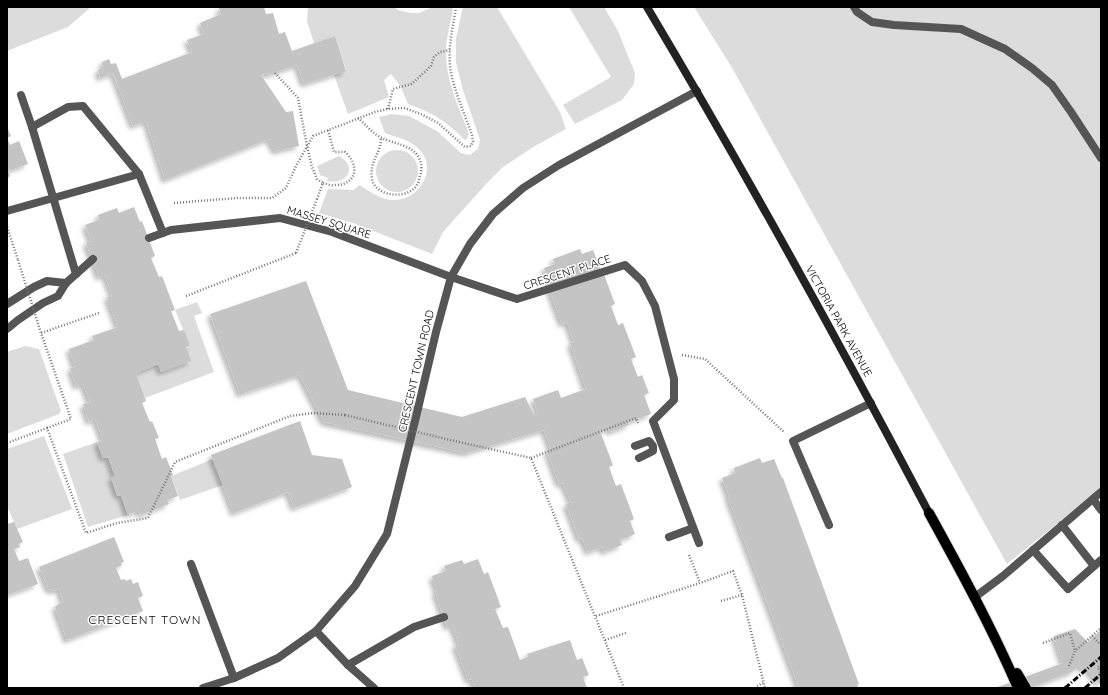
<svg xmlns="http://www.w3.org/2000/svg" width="1108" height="695" viewBox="0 0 1108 695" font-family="Quicksand,sans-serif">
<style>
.green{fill:#dcdcdc}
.building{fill:#c4c4c4;filter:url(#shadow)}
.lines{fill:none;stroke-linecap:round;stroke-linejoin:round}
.primary-casing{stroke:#dbdbdb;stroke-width:12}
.path{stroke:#777;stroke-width:2.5;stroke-dasharray:1 2;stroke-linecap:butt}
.service{stroke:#555;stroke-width:8}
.tertiary{stroke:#555;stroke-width:8}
.secondary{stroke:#222;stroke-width:8}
.primary{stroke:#000;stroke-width:10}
.rail{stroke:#000;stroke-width:3;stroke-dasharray:6 2 1 2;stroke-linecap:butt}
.path-bridge{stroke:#777;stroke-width:2.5;stroke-dasharray:1 2;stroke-linecap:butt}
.labels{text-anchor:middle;stroke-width:3;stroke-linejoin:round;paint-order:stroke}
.street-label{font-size:11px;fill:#000;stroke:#fff}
.neighbourhood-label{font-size:12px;letter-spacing:1px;fill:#000;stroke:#fff}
</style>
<defs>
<filter id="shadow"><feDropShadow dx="-3.5" dy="3.5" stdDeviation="2" flood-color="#0004"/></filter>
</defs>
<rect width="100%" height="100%" fill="#fff"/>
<g class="green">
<polygon points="7,7 91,7 68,27 7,51"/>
<path d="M308,7H394L398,10L411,13H419L433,7H452L453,10C450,24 446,39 446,53C446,80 458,106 468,131C468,135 469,138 465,140C447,122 432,112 408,104L401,87L391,74L384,80L389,97L348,114L334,75L346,70L335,36L314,43L307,21Z"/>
<path d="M463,7H497L560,112L566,129L533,147L503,167L486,184L443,232L432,254L353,223L319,213L328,189L354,190L359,185C370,191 380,200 393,200C422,201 441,163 414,145C408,140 393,136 385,133L379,117L392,114L409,116L437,131L461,153L470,155L478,149L480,140L463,90L456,63V38Z"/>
<polygon points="569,7 604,7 618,31 635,73 634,84 622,100 575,124 563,105 611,77"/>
<polygon points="694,7 1101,7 1101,489 1007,564 731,66"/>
<circle cx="397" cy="171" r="21"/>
<path d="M339,156C358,167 348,185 327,181L328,178L320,175L317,166Z"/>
<polygon points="197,302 202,313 194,316 214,372 145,398 136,373 158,364 190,346 175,310"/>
<polygon points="25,346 39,349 61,411 59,414 7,434 7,352"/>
<polygon points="44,436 72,509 17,529 7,506 7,449"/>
<polygon points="97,442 103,458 108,457 115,476 111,478 117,496 121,495 128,515 88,527 63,454"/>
<polygon points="213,459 223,485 180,500 171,476"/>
</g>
<g class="building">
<polygon points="222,7 264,7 266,14 273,13 279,34 285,32 292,51 335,36 346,71 304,84 297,65 268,75 267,73 261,75 286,112 293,111 299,146 275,151 269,139 165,180 146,121 133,126 113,73 100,78 98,70 103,68 102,62 109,59 111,64 116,63 122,79 192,52 187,40 204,34 200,23 221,14 219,8"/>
<polygon points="7,127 11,136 7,138"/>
<polygon points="7,138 10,145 19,141 28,164 8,171 10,176 7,178"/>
<polygon points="134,207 140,222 142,221 155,256 151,258 159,277 162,276 175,310 171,311 179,331 184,330 190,346 186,347 191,361 161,372 158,364 136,373 146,401 142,403 150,422 152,421 159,438 155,439 162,459 166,457 173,475 171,476 178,496 167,500 169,504 140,515 139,510 128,515 121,495 118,496 111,478 115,476 108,457 103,458 97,442 103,440 95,419 89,422 83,404 90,402 83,384 76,386 70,368 75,367 69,349 94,340 92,336 118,327 107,297 112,295 105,275 99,277 86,243 91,241 85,225 99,220 98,215 117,208 119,213"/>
<polygon points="580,249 582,254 593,250 601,270 602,269 615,304 611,306 618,325 623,323 636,357 631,359 638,377 642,375 649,393 644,395 651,414 628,422 629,425 610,432 608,428 600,431 613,465 609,467 616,486 621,484 634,519 630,521 635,534 620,540 622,545 604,552 602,547 588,552 582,538 579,539 566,504 571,502 563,483 559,484 547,451 551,449 544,430 466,453 324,422 300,375 240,394 210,314 306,281 348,390 462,417 525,397 534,415 538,413 533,399 558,390 561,398 586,389 570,343 574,342 567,322 562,324 549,289 551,288 544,268 555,264 553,259"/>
<polygon points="300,421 312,455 342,459 352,487 294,508 288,492 234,513 211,455"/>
<polygon points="760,458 762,463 774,459 782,478 783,478 859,684 857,685 859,688 799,688 728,497 729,496 722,478 735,473 734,468"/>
<polygon points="14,522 23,542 19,544 20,547 14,549 19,561 28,558 38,584 7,595 7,524"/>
<polygon points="114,537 124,562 121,563 122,565 116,568 121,580 125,579 126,581 131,579 133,584 138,582 143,596 138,598 143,611 67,640 55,607 63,601 59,589 52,591 52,589 49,590 39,567"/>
<polygon points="478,559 484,574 488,572 501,607 495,609 503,628 508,627 520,660 528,657 527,654 570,640 577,660 582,658 589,675 583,677 587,688 475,688 472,679 468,680 455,645 459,644 452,625 447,627 435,592 437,591 432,576 446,571 444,566 462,560 464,564"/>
<polygon points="1075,629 1088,642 1101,630 1101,686 1086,668 1083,670 1079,665 1072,672 1028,688 995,688 1063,663 1054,636"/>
</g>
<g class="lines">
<defs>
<g id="primary">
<path d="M929,513C961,571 992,628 1018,688"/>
<polyline points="1017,673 1026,688"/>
</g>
</defs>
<use href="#primary" class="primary-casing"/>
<g class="path">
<polyline points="275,73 298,98 307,146 312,167 317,179 323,183 317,199"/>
<polyline points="388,109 393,89 411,84 416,80 431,66 434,57 440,52 450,50"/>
<path d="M358,118C365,124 373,134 382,138C394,144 413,145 419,158C422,164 422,170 420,176C419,179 419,183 417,185C408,200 375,197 372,179C369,160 381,155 381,138"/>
<path d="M323,183C327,184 331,186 335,185C357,185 360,165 345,152H334L328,130"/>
<path d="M174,203L237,198H272L286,188L296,166L313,136L375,112L387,109L404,108L421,114L438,123L465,147L471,146L473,141L472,135C464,112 453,89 450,66C448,46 453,27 456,7"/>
<polyline points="7,227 18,260"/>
<polyline points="186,296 296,253"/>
<polyline points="682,355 705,359 784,432"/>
<polyline points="47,428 71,419 41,333 99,313"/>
<polyline points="459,442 531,458 624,688"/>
<polyline points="7,443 47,428 86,533 117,523 148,518 175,462 290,416 313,413 345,415"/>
<polyline points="531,458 636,418 638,423"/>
<polyline points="689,555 700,583"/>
<polyline points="721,601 742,595"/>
<polyline points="596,616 700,583 733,571 742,595 765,688"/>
<polyline points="1092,636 1101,645"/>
<polyline points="605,640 626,633"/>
<polyline points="1043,643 1070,633 1075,651"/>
<polyline points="1101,664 1098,667 1101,676"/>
<polyline points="1069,666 1075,651 1101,628"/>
<polyline points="757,686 763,683"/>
</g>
<g class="service">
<polyline points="854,7 857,12 872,22 894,25 961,29 1005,49 1032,68 1052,85 1071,112 1101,158"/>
<polyline points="21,95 32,127"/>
<polyline points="7,211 139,174"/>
<polyline points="149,238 171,230 280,218 332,232 451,277 517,299 625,265 642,281 655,306 674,379 674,400 653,421 699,543"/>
<polyline points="76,274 32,127 68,107 83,106 139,174 163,233"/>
<polyline points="7,304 34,287 47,281 66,283"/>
<polyline points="7,329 18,320 43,303 58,296 66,283 93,259"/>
<polyline points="635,446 649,441 653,446 653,451 639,458"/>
<polyline points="1093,499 1101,510"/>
<polyline points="829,525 793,441 871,403"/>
<polyline points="1062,525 1094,566"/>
<polyline points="669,537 693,528"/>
<polyline points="1033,550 1068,589 1101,560"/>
<polyline points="191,564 234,678"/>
<polyline points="975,597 1003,576 1101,492"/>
<polyline points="316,631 348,665 374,688"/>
<polyline points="348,665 414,627 444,617"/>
</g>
<polyline class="tertiary" points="203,688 234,678 278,658 316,631 355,586 387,534 416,417 436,332 451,277 470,244 493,214 523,188 559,165 697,91"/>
<path class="secondary" d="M647,7C746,173 839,342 929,513"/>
<use href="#primary" class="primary"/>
<g class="rail">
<polyline points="1065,688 1101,657"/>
<polyline points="1085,688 1101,674"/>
</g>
<g class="path-bridge">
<polyline points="296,253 317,199"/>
<polyline points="18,260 41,333"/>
<polyline points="345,415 459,442"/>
</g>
</g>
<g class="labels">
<g class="street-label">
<text transform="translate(329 222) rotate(17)" y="4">MASSEY SQUARE</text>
<text transform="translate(567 272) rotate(-18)" y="4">CRESCENT PLACE</text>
<text transform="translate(839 321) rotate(61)" y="4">VICTORIA PARK AVENUE</text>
<text transform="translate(416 371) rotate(-77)" y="4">CRESCENT TOWN ROAD</text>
</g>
<g class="neighbourhood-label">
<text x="145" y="624">CRESCENT TOWN</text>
</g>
</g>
<rect width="1108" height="695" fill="none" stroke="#000000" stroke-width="16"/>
</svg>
